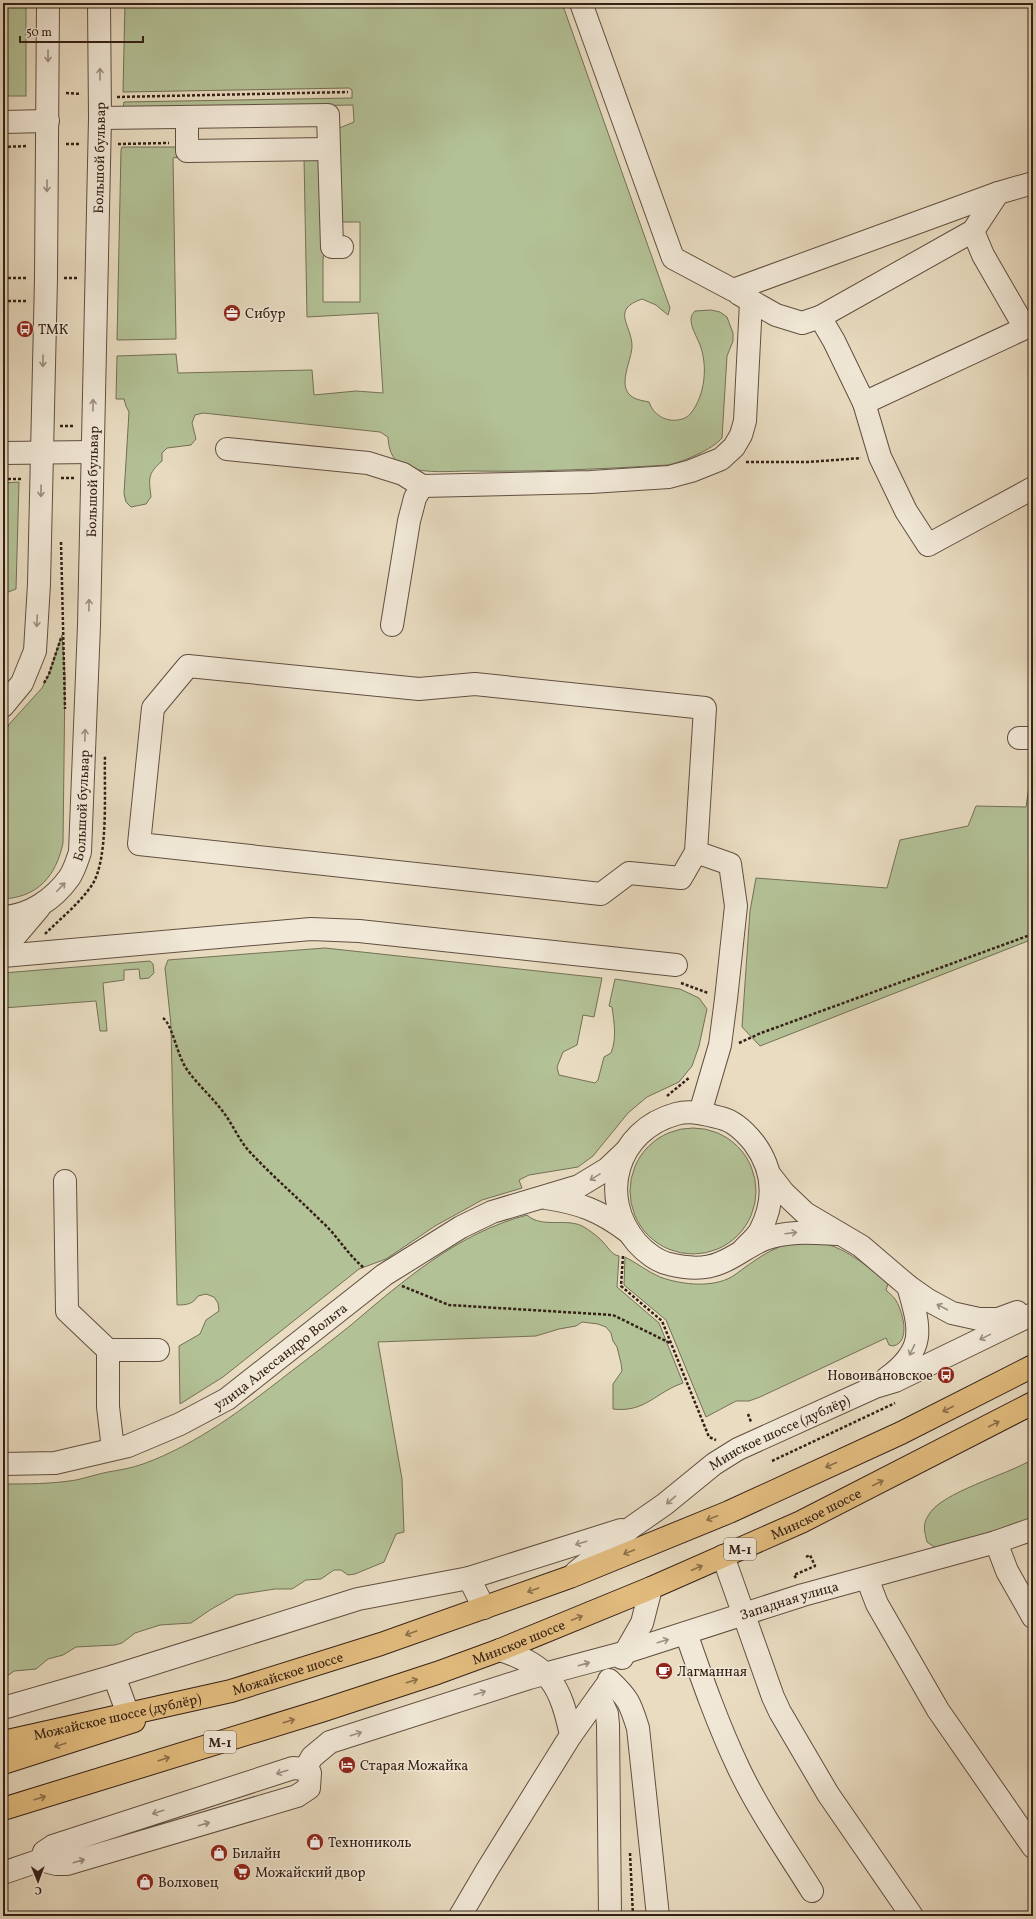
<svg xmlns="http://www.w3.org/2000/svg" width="1036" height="1919" viewBox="0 0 1036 1919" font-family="Vollkorn,serif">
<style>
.green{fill:#b3c196;stroke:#747056}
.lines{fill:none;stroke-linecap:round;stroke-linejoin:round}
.minor-casing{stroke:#614f41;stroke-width:24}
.major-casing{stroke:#342016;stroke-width:24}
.highway-casing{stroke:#342016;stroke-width:24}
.path{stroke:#342016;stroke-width:2.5;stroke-dasharray:3 2;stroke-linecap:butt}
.minor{stroke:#f1e8d7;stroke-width:22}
.major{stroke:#e4be80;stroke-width:22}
.highway{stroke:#e4be80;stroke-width:22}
.oneway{stroke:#9c8e80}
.oneway2{stroke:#8c6f4b}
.labels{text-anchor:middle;stroke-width:3;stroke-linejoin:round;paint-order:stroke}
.shield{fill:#f1e8d7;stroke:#6d5c50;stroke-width:1}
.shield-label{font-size:13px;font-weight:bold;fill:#342016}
.street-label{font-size:14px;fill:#342016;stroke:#f1e8d7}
.poi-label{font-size:14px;fill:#342016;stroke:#f1e8d7;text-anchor:start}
</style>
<rect width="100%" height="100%" fill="#e9dcc1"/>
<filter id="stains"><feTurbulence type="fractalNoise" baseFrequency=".005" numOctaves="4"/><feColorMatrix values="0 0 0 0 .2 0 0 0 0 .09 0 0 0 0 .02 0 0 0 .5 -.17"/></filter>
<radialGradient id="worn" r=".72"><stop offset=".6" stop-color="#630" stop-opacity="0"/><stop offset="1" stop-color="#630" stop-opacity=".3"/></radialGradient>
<g class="green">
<rect x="3" y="3" width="23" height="93"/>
<path d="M125,3H562L670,308L668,315L656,305L642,299C610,310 632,325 632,346C632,361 615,388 634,398C638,400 644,401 649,402C652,410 656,414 663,418C672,422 685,421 691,413C705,395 708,366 700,345C697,337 691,328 691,319C691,316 693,313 695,311L711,310L720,312L727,317L733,333V341L727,356L722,438C713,449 683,462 668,465C602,469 536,472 471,471C451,471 426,474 407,467C392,461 389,451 388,437L380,432L203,413L195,415L192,423L196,439L191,445L167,448L162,453V461C147,474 149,479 151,497L146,504L131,507L126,502L124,494L129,412L126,406L124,399H116L117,356L176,354L178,373L312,370L314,395L356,391L383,393L378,313L307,317L304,157L316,159L321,162L325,242L323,260V302H360V222H342V233L337,129L354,122L353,105L123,109L124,102L352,98V90L349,88L123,92Z"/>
<polygon points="122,147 177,147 179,157 173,158 176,339 117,340 121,150"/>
<polygon points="19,482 16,589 3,594 3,483"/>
<path d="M62,635L65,677L63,843C56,876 38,897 3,899V731L42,688L49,674Z"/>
<polygon points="1033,758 1033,939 760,1046 742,1027 750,911 756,878 887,888 900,840 968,826 976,806 1026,807"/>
<path d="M325,948L602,978L594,1017L583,1015L577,1045L563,1052L557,1067L559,1075L595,1083L598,1080L604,1057L611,1053C617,1038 614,1022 612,1007L609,1006L615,979L680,989L699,998L707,1009L699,1046L692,1066L679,1082L647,1097L628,1113L593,1156L578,1167L529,1175L519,1180L522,1188L482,1200L435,1226L386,1259L359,1269L223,1377L180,1404L179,1346L200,1334L206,1320L219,1311L218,1303L214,1297L206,1294L198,1296C193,1304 187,1305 177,1305L171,1025L165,968L168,960Z"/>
<polygon points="150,961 153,964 154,973 149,978 140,979 139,969 124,970 124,980 103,983 107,1031 100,1031 96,1001 3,1008 3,973"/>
<circle cx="693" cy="1191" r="63"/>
<path d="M527,1215C542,1229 567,1217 584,1227C590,1231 596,1235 601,1240C607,1245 611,1255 619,1256L617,1287L659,1323L683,1383C656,1392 645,1413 613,1409V1384L622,1371L621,1363L617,1347L613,1341L611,1333L606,1327L598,1324L582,1322L576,1326L559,1329L536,1336L378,1342L402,1479L404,1532L396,1534L384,1562L355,1574L348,1575L341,1570H334L321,1579L306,1580L292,1589H275L236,1595L210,1610L191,1623L160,1625L135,1633L122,1643L115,1645L76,1647L63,1655L48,1659L36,1669L14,1671L3,1679V1484C27,1484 52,1484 76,1480C86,1478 97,1474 108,1472C120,1470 132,1468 143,1464C198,1444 244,1408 289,1373C310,1357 331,1341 351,1325C404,1280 458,1233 527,1215Z"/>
<path d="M795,1242C802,1242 809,1241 816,1242C843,1245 869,1267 888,1284L886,1290C889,1293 892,1295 895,1299C902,1309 912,1342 893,1346L889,1345L886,1338L760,1397L749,1401H736L706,1417L666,1320L624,1285L625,1257C637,1263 648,1272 660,1277C682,1285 716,1289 736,1274C755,1260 772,1247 795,1242Z"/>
<path d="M1033,1459V1520L939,1550L927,1542C925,1533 922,1525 928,1516C940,1492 1008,1475 1033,1459Z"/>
</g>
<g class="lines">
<defs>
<g id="minor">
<polyline points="581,3 673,258 733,290 998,193 1033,183"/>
<polyline points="187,117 187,151 328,149"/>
<polyline points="100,118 328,115 332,247 342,247"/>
<polyline points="3,122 48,121"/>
<polyline points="973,231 820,317 834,341 864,403 1025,328 983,255 973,231 998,193"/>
<polyline points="739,294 776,315 802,323 820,317"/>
<polyline points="864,403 880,457 906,511 928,545 1033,488"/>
<polyline points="227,449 368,463 403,474 422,486 591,482 669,477 691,471 721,459 734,447 741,435 745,421 751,302"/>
<polyline points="3,453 92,452"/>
<polyline points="392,625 409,521 415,498 422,486"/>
<polyline points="3,706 22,683 35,651 39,584 46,278 48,3"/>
<polyline points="1019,738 1033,738"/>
<polyline points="696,852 681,878 629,873 601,894 139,844 153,708 188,666 419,689 475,684 705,708 696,852 730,864 736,906 726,999 720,1045 700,1113"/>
<path id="s1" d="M3,917C29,916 54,899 69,878C74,871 77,861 80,852L89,625L100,118L99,3"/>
<polyline points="3,954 11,941 39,908"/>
<polyline points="3,956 311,929 359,931 676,965"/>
<polyline points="770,1175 784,1193 805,1213 861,1246 908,1286 928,1300 952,1313 979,1319 998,1319 1017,1312"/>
<polyline points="65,1181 67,1311 108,1350 108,1407 113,1449"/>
<path d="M546,1198C580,1203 600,1211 627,1231"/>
<path d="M742,1251C747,1245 756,1238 760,1231C776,1200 774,1170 754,1143C746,1133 734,1121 721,1118C706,1114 691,1110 676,1114C617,1130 597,1197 637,1243C645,1252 658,1262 669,1264C685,1268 704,1270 720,1263C736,1257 749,1245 765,1239C790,1230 814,1233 840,1234"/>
<polyline points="108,1350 158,1350"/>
<path d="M887,1378C927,1349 920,1328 908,1286"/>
<path id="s2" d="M3,1464L55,1463L128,1446L180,1424L227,1399L384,1275L461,1227L492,1212L579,1186L607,1169L625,1152"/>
<polyline points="996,1542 1007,1571 1033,1617"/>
<polyline points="723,1556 773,1697 780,1712 828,1794 912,1916"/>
<path id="s3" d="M576,1572L632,1527L665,1504L714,1464L738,1449L875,1387L895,1381L1033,1314"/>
<polyline points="469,1578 621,1530"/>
<polyline points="867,1578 877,1604 938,1710 1033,1847"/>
<path d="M686,1633C702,1679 718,1725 739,1769C759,1811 787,1851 812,1891"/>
<polyline points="622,1658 642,1623 651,1588"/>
<polyline points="114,1676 128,1714"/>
<path d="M609,1680C629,1699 630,1703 638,1728L658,1916"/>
<polyline points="599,1696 607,1714 608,1725 610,1916"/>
<polyline points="3,1708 114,1676 358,1599 469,1578 484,1608"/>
<polyline points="571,1735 606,1686"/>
<path id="s4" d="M305,1769L312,1757L330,1742L529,1678L626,1652L803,1595L996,1542L1033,1529"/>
<polyline points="3,1873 41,1860 56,1864 67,1864 297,1796 309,1788 310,1773 305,1769 293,1768 53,1846 44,1852 41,1860"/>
<path d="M460,1916L487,1870L571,1735C560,1685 550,1666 500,1650"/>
</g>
<polyline id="major" points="3,1763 134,1721"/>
<g id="highway">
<path id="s5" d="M3,1742L231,1691L381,1644L570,1577L729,1512L901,1433L1033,1366"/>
<path id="s6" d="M3,1809L321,1711L437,1673L500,1650L651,1588L801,1522L1033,1403"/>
</g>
</defs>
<use href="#minor" class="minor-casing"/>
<use href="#major" class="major-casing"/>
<use href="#highway" class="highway-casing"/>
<g class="path">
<polyline points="66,93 81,94"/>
<polyline points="117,97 348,92"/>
<polyline points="66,144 81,144"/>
<polyline points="118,144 169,143"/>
<polyline points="3,147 28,146"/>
<polyline points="3,278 27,278"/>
<polyline points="64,278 79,278"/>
<polyline points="3,301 28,301"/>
<polyline points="60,426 74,426"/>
<polyline points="746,462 809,462 861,458"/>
<polyline points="61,478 74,478"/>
<polyline points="3,479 22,479"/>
<polyline points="61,542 65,709"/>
<polyline points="44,683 49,674 61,638"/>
<polyline points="3,731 8,725"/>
<path d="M45,934C61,918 79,904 92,885C109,859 104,789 105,756"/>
<polyline points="681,983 708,993"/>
<path d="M163,1018C173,1025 177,1057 188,1071C199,1086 213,1098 224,1113C233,1125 239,1140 249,1151C272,1176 297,1197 321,1221C337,1235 347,1254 364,1268"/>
<polyline points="739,1043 761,1033 1033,934"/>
<polyline points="667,1096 690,1077"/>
<polyline points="623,1256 621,1286 662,1321 709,1437 716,1440"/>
<polyline points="402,1286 449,1305 613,1315 670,1343"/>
<polyline points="748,1414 751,1422"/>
<polyline points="772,1461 895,1403"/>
<polyline points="796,1578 794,1575 815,1566 810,1555 806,1557"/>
<polyline points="630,1853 633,1916"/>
</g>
<use href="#minor" class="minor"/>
<use href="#major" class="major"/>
<use href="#highway" class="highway"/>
</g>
<defs><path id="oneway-shaft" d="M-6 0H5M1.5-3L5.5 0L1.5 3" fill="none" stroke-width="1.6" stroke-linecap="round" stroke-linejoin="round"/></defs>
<g class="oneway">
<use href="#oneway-shaft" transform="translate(48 56) rotate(90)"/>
<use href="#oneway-shaft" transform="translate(100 74) rotate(-90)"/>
<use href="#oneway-shaft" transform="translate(47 186) rotate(91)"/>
<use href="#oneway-shaft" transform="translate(43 361) rotate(91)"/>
<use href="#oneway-shaft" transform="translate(93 405) rotate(-89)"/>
<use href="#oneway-shaft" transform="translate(41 491) rotate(91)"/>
<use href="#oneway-shaft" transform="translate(89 605) rotate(-89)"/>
<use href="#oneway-shaft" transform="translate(37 621) rotate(93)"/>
<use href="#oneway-shaft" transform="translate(85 735) rotate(-88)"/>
<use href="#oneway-shaft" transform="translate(61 887) rotate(-46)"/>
<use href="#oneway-shaft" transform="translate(595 1177) rotate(148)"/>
<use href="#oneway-shaft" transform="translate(791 1233) rotate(-7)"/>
<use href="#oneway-shaft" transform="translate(942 1307) rotate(-152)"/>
<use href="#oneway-shaft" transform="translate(985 1337) rotate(154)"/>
<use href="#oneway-shaft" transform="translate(912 1350) rotate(116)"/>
<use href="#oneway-shaft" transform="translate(671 1500) rotate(139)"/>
<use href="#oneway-shaft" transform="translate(581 1543) rotate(163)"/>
<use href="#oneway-shaft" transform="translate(663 1641) rotate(-17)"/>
<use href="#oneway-shaft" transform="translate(584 1664) rotate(-16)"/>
<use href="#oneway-shaft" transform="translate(480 1693) rotate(-18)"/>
<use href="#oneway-shaft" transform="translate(356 1734) rotate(-18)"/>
<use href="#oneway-shaft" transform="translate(282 1772) rotate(162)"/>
<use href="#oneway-shaft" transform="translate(158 1812) rotate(162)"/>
<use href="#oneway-shaft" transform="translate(204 1824) rotate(-16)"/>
<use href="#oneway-shaft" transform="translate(79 1861) rotate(-16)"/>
</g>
<g class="oneway2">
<use href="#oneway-shaft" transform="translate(948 1409) rotate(153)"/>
<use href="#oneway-shaft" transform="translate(994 1424) rotate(-28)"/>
<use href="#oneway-shaft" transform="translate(831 1465) rotate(156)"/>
<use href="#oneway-shaft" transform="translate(878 1483) rotate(-27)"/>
<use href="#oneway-shaft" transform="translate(712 1518) rotate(158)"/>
<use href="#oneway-shaft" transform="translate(629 1552) rotate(158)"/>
<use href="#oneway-shaft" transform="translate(697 1568) rotate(-23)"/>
<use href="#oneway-shaft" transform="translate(533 1590) rotate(160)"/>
<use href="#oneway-shaft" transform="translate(577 1618) rotate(-22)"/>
<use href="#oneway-shaft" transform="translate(411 1633) rotate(160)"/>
<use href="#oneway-shaft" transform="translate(412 1681) rotate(-18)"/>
<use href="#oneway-shaft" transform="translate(289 1721) rotate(-17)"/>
<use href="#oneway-shaft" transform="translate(60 1745) rotate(162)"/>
<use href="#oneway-shaft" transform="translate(164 1759) rotate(-17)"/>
<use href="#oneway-shaft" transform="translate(40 1798) rotate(-17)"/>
</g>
<defs>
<symbol id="office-disc" viewBox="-11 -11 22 22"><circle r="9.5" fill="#8f2418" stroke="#f1e8d7"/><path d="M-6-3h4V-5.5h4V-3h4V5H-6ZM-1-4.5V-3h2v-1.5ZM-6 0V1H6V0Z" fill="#fff"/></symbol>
<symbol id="bus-disc" viewBox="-11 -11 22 22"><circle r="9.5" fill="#8f2418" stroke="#f1e8d7"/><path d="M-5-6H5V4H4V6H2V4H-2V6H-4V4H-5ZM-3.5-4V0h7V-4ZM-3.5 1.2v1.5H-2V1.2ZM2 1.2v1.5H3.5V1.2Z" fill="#fff"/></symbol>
<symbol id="cafe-disc" viewBox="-11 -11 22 22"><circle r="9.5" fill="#8f2418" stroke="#f1e8d7"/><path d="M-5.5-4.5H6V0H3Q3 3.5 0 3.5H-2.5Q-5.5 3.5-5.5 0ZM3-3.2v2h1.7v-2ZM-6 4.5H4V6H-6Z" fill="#fff"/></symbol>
<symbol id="hotel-disc" viewBox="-11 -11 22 22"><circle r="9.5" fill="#8f2418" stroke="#f1e8d7"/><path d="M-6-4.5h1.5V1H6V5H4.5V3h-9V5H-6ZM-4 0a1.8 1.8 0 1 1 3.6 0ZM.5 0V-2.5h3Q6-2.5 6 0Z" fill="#fff"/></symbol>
<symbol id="shop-disc" viewBox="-11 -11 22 22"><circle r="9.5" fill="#8f2418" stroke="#f1e8d7"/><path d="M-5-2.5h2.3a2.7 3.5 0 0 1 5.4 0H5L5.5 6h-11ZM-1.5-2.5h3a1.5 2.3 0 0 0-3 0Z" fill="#fff"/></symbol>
<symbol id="supermarket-disc" viewBox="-11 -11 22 22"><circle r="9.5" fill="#8f2418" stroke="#f1e8d7"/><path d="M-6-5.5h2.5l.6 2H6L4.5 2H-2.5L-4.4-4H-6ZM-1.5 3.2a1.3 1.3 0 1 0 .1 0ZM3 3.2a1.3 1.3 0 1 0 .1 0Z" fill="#fff"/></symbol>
</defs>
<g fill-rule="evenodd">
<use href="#office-disc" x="222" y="303" width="20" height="20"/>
<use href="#bus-disc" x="15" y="319" width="20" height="20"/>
<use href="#bus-disc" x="936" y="1365" width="20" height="20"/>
<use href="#cafe-disc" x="654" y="1661" width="20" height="20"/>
<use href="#hotel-disc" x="337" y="1755" width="20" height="20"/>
<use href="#shop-disc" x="305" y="1832" width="20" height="20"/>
<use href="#shop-disc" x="209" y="1843" width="20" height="20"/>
<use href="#supermarket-disc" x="232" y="1862" width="20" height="20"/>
<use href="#shop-disc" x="135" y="1872" width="20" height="20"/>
</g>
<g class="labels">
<g class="shield">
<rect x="724" y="1538" width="32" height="22" rx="3"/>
<rect x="204" y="1731" width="32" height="22" rx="3"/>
</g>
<g class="shield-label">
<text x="740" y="1554">М-1</text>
<text x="220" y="1747">М-1</text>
</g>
<g class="street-label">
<text dy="5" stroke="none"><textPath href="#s1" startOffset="802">Большой бульвар</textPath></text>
<text dy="5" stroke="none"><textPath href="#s1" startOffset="478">Большой бульвар</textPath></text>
<text dy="5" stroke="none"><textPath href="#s1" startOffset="154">Большой бульвар</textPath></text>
<text dy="5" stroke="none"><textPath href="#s2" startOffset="305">улица Алессандро Вольта</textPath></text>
<text dy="5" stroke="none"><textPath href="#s3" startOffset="248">Минское шоссе (дублёр)</textPath></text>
<text dy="5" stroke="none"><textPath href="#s6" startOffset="866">Минское шоссе</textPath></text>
<text dy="5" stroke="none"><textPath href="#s4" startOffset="518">Западная улица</textPath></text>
<text dy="5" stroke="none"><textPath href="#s6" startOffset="542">Минское шоссе</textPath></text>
<text dy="5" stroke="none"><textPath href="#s5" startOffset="293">Можайское шоссе</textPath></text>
<text dy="5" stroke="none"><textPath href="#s5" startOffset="117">Можайское шоссе (дублёр)</textPath></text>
</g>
<g class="poi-label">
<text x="245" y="318">Сибур</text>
<text x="38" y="334">ТМК</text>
<text x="933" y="1380" text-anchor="end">Новоивановское</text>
<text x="677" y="1676">Лагманная</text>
<text x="360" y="1770">Старая Можайка</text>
<text x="328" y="1847">Технониколь</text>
<text x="232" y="1858">Билайн</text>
<text x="255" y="1877">Можайский двор</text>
<text x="158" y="1887">Волховец</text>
</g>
</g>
<rect width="1036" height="1919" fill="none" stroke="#e9dcc1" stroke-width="16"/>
<rect x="4" y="4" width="1028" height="1911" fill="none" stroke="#342016" stroke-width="2"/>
<rect x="8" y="8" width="1020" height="1903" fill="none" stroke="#342016"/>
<g transform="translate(38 1881) rotate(179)" stroke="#f1e8d7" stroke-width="3" paint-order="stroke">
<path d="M0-3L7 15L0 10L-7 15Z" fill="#342016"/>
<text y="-6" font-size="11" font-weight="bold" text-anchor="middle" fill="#342016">С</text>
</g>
<path d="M20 36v6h123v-6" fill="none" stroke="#342016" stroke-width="2"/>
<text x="26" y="36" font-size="12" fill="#342016" stroke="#f1e8d7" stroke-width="3" paint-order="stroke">50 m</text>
<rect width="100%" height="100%" filter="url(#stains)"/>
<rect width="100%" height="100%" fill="url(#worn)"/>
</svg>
